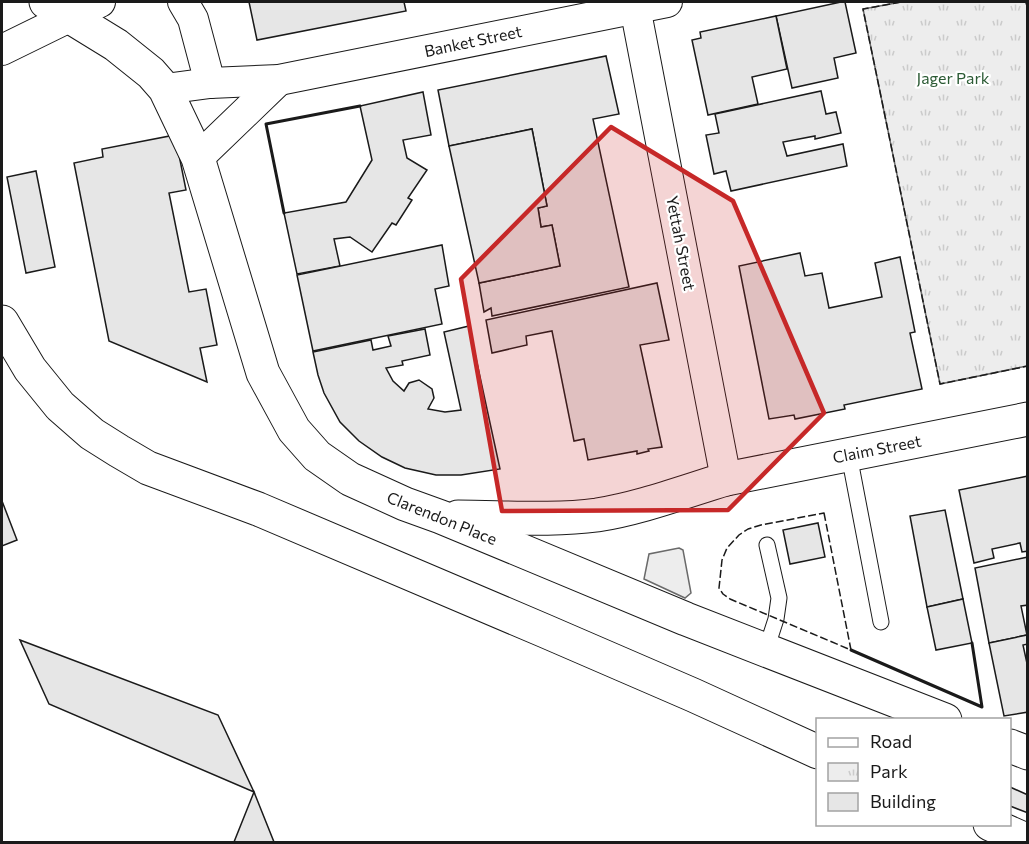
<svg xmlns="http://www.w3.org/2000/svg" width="1029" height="844" viewBox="0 0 1029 844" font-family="Commissioner,sans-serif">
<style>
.grass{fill:#ededed;stroke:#6a6a6a;stroke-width:1.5}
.park{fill:url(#park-tufts);stroke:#6a6a6a;stroke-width:1.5}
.building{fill:#e6e6e6;stroke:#1a1a1a;stroke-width:1.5}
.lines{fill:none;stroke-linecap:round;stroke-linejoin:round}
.service-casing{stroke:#1a1a1a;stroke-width:17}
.minor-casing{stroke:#1a1a1a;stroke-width:32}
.tertiary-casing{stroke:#1a1a1a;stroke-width:35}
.primary-casing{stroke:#1a1a1a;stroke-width:35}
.service{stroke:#fff;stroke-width:15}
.minor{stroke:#fff;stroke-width:30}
.tertiary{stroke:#fff;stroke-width:33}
.primary{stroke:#fff;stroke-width:33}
.fence{stroke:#1a1a1a;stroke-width:1.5;stroke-dasharray:8 3;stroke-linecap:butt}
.wall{stroke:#1a1a1a;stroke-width:3}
.marked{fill:#c62828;fill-opacity:0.2;stroke:#c62828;stroke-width:4.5;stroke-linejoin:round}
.labels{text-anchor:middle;stroke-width:4.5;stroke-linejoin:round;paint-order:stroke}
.street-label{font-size:16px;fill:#1a1a1a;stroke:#fff}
.park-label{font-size:16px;fill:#2b5a34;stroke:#fff}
</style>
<defs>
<pattern id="park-tufts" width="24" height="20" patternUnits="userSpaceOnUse" patternTransform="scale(1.5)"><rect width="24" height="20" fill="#ededed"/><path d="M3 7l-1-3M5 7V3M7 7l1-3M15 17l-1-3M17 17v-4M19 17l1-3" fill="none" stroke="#cbcbcb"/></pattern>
</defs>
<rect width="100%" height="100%" fill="#fff"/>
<polygon class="grass" points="679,548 683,550 691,593 685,598 644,579 649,554"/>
<polygon class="park" points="901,2 1026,2 1028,10 1027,366 940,384 863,9"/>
<g class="building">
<polygon points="249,2 404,2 406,11 257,40"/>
<polygon points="841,2 845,2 856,53 834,58 838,78 792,88 776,16"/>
<polygon points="776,16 787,69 752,77 758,104 708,115 692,40 701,38 700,32"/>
<polygon points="606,56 619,114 593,119 629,287 492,316 491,308 484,312 479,283 560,266 552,225 541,227 538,208 547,206 532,129 449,146 438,90"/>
<polygon points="821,91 826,114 836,112 841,133 815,139 815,136 783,142 787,156 843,144 847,166 731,191 726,171 714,174 706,135 719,133 715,114"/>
<polygon points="423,92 431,135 403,140 407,158 427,170 408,198 412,200 396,225 392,223 372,252 350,237 334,239 340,266 297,274 284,213 346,202 372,160 360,106"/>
<polygon points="532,129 547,206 538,208 541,227 552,225 560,266 479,283 449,146"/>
<polygon points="175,135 186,190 169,193 189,292 206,289 217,345 200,348 207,382 109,341 74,163 103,157 102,149"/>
<polygon points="36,171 55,267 26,273 7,177"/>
<polygon points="442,245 449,286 435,289 442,324 313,351 297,275"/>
<polygon points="800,253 805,276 822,273 829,308 882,297 875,263 900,257 915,332 910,333 922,389 844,405 845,409 795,419 794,415 769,419 739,266"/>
<polygon points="657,283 669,340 640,345 662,447 648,449 649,451 637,454 637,451 588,460 584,439 574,441 552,331 526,336 527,345 492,353 486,320"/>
<polygon points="469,326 500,469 461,475 436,475 405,468 382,457 359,441 340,422 324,393 318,375 313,352 371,340 373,350 391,346 388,336 425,329 430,355 402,361 403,365 386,368 393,381 404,391 409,383 419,380 432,389 434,398 428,409 445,412 461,410 444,332"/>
<polygon points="1028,476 1028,551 1022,552 1020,543 992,549 994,558 974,563 959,490"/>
<polygon points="2,501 17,540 2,546"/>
<polygon points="945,510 963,599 927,607 910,516"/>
<polygon points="818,523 825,557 790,564 783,530"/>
<polygon points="1028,557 1028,605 1021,606 1027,635 989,643 975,568"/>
<polygon points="963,599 972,643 936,650 927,607"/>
<polygon points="1027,635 1028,644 1023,645 1028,668 1028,712 1004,716 989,643"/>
<polygon points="20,640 218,715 254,792 49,704"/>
<polygon points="1010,787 1028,795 1028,813 1010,806"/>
<polygon points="254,792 274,842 234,842"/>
</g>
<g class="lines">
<defs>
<g id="service">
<polyline points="849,455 881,622"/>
<polyline points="766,650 776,619 779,598 767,545"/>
</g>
<g id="minor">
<polyline points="183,2 193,19 210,83"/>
<polyline points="635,7 726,479"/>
<polyline points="2,50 100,2"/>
<polyline points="165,89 210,83 279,80 667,2"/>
<polyline points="198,158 279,80"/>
</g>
<polyline id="tertiary" points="726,479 1028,419"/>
<g id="primary">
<polyline points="46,2 116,45 151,73 165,89 198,158 263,373 294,430 317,456 350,479 405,504 441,517 686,619 945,720"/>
<polyline points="2,322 30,369 60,406 92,434 119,451 148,468 258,509 545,631 693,695 818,752"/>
<path d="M458,517C502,517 553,521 597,515C641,508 683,492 726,479"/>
<polyline points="1010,746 1028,753"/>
<polyline points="990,824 1028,841"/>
</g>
</defs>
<use href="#service" class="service-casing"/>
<use href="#minor" class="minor-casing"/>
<use href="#tertiary" class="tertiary-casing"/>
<use href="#primary" class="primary-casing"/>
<use href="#service" class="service"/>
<use href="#minor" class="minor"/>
<use href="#tertiary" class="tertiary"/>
<use href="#primary" class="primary"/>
<g class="fence">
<polyline points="901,2 863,9 940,384 1028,366"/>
<polyline points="1026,2 1028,10"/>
<polygon points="824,513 851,650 730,599 723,594 719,588 722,560 727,548 739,535 748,529 761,525"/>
</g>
<g class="wall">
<polyline points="284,213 266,124 360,106"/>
<polyline points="851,650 982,707 972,643"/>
</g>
</g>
<path class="marked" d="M611,127L733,201L824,413L728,510L502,511L461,279Z"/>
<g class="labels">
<g class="street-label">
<text transform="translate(473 41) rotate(-12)" y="6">Banket Street</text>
<text transform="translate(681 243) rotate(79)" y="6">Yettah Street</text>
<text transform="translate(877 449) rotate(-11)" y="6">Claim Street</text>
<text transform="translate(442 518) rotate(22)" y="6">Clarendon Place</text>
</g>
<g class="park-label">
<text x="953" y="84">Jager Park</text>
</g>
</g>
<rect width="1029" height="844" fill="none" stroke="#1a1a1a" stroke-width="6"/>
<rect x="816" y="718" width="195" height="108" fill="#ffffff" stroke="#a3a3a3" stroke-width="1.5"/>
<rect x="828" y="738" width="30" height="9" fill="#ffffff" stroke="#a3a3a3" stroke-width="1.5"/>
<text x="870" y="748" font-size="18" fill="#1a1a1a">Road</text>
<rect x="828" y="763" width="30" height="18" fill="url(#park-tufts)" stroke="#a3a3a3" stroke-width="1.5"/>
<text x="870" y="778" font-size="18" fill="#1a1a1a">Park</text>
<rect x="828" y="793" width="30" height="18" fill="#e6e6e6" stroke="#a3a3a3" stroke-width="1.5"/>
<text x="870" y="808" font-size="18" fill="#1a1a1a">Building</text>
</svg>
